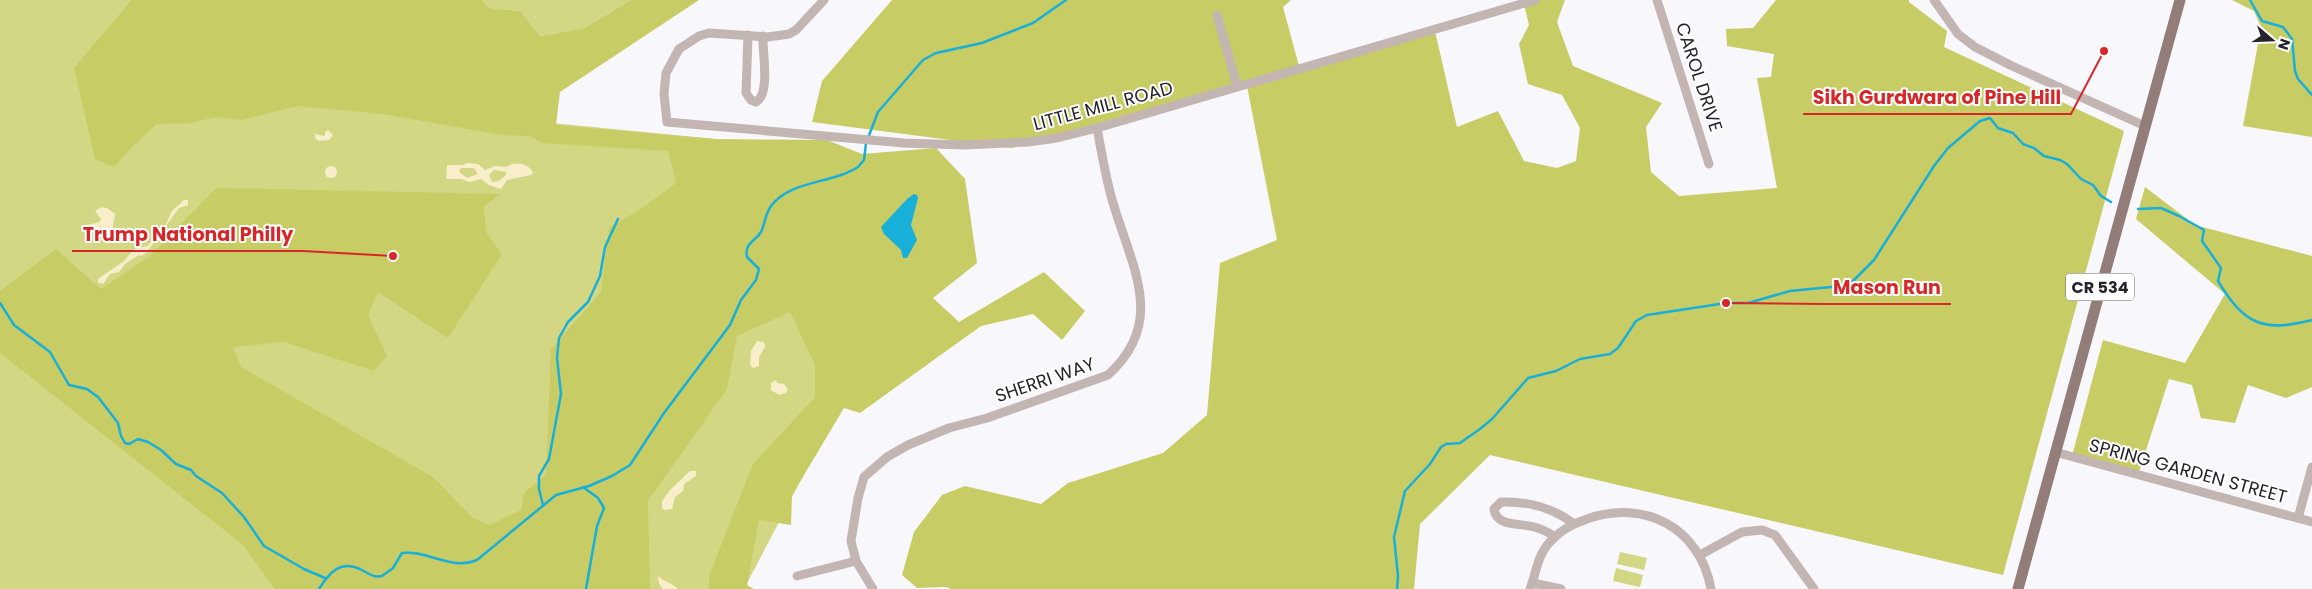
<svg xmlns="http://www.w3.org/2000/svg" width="2312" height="589" viewBox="0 0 2312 589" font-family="Poppins,sans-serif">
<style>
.green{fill:#d3d784}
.forest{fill:#c8cc65}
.sand{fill:#f8eec9;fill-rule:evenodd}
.water{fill:#18afd8}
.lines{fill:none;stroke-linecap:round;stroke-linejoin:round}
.stream{stroke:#18afd8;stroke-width:2.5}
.minor{stroke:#c2b5b2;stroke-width:9}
.major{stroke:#937d79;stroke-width:11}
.labels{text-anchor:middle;stroke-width:4;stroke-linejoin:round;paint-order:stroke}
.shield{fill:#fff;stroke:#67656b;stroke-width:1}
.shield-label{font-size:16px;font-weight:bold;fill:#26232c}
.street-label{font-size:18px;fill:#26232c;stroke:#fff}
.leader{fill:none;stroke:#d62828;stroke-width:2}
.callout-dot{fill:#d62828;stroke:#fff;stroke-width:2}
.callout-label{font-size:19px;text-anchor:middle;font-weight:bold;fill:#d62828;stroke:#fff;stroke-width:4;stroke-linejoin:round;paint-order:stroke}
</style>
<rect width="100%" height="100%" fill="#f8f7fc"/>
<g class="green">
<polygon points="0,0 131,0 75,68 77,77 716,139 857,373 744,589 0,589"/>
<polygon points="483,0 631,0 584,28 540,36 521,11 489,8"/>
<polygon points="1620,552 1647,558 1644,570 1617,564"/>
<polygon points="1616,568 1643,575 1640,587 1613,581"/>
</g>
<g class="forest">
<polygon points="131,0 483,0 489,8 521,11 540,36 584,28 631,0 699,0 560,92 556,125 715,139 827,140 862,154 936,148 965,179 977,263 933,298 959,322 1044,272 1085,311 1062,340 1033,314 981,326 860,413 844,408 792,495 791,525 759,520 747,585 754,589 709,589 709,576 753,464 815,397 815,365 790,312 737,336 727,389 648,501 650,589 275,589 243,545 0,353 0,291 56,249 101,289 150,256 216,188 500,194 484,207 486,232 502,254 448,338 378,292 368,315 387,356 374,371 284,342 233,347 241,367 433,477 473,518 489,525 521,510 524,493 546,475 551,349 601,292 609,227 638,211 676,183 668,151 542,143 530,136 502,135 382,114 297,106 241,120 216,117 190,123 157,124 134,145 114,167 95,159 74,68"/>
<polygon points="892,0 1291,0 1283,7 1299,66 1434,27 1457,127 1498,111 1524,161 1557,168 1576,161 1580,128 1562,95 1528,84 1519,44 1529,25 1523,0 1565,0 1557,22 1573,66 1662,103 1646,127 1651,172 1679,196 1777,188 1757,78 1771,77 1774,54 1727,46 1726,29 1753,28 1776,0 1909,0 1909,2 1947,31 1944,47 2124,131 2003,575 1490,455 1420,524 1414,589 951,589 946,587 917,588 902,575 914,532 942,495 965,486 1041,504 1068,483 1163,453 1207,415 1220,263 1277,240 1246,81 1012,148 812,122 822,81"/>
<polygon points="2232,0 2312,0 2312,137 2243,126 2261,27 2254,11"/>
<polygon points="2145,187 2195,225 2312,256 2312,387 2286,398 2248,385 2235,423 2201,418 2192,385 2169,379 2138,475 2072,456 2103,340 2185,363 2225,294 2136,219"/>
</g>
<g class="sand">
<polygon points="328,130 333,135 329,140 319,141 315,138 315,134 325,136 325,132"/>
<path d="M467,163L478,164L485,170L495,166L506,167C515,161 527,163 533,172L531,175L507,180L501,189L489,185L481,179L470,182L461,179H446L447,165H462ZM461,168H474L478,174L467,178L459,172ZM494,170L506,172V175L499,181L492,182L489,175Z"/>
<circle cx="331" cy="172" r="6"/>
<polygon points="184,200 188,200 188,205 179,208 146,253 141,256 139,255 125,264 119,272 110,274 103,284 98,283 98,279 124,261 134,249 148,246 166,224 172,211"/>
<polygon points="101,207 107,208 115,214 112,232 101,234 97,231 86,232 87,225 100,222 101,219 95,211"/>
<polygon points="757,341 764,342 765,347 759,357 759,366 753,368 750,365 751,351"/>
<polygon points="776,380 777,383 784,384 788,389 786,393 779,395 771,390 771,383"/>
<polygon points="690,471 696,471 696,476 684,484 683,491 675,497 672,509 666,510 662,509 662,501 670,490"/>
<path d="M658,576C664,582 673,583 678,589H663L659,584Z"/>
</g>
<polygon class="water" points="914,194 917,195 918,198 911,225 917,240 907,258 903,258 901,250 884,234 881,227 907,199"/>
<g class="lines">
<g class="stream">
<polyline points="2250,0 2262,21 2283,27 2292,39 2295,71 2298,79 2312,95"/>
<polyline points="868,138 878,112 923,60 936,53 982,43 1033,23 1066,0"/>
<path d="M2138,209L2161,208L2179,216L2204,230L2202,241L2221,268L2218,281C2244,324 2263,333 2312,320"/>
<polyline points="0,303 14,325 50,352 69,385 87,389 98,397 118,423 121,436 125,443 129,444 138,439 148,442 161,450 176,464 191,470 196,476 222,493 244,517 264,546 304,569 325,578"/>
<polyline points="583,487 598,498 604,508 597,526 586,589"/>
<polyline points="543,505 539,489 539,476 549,459 561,394 557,358 559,338 568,322 588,302 600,276 605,247 618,219"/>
<path d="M319,589C329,573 340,560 360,569C368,573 373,578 382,576L393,568L402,553C428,550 451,571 477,560L556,495L589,486L612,476L630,465L664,413L730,325L741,300L756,280L759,269L747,257C744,243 755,242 761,232C765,224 765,214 771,206C790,180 832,184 858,167L864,160L866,143"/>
<polyline points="1397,589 1398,576 1394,537 1405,491 1430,464 1441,447 1446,444 1460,443 1480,429 1492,419 1528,378 1556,371 1580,359 1610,354 1618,348 1636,321 1647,315 1726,303 1748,303 1790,291 1831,287 1853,281 1874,260 1934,166 1948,148 1980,121 1990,118 1998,128 2013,133 2023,144 2034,148 2044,156 2060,160 2067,164 2081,179 2093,185 2101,196 2111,202"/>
</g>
<g class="minor">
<polyline points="824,0 796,30 789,34 768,37 709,33 699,36 679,49 666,73 664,94 667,122 904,143 964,145 1028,142 1057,138 1097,128 1535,0"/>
<polyline points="1657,0 1709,164"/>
<polyline points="1934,0 1958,34 1975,47 2010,65 2145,126"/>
<polyline points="1217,15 1237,86"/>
<path d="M748,35L746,93L751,100L756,102C771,93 762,53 763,36"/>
<polyline points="2055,452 2312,522"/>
<polyline points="2298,518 2312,467"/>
<path d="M1555,537C1548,532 1542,529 1534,527C1521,523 1496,527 1494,509L1501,502C1527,501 1553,508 1573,523"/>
<polyline points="1700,555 1742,532 1762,530 1775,535 1814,589"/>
<polyline points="797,576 856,561"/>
<polyline points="1533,583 1561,589"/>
<path d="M873,589L856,561L851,541L858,498L864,477L887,457L908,445L949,428L987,418L1108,375C1166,323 1133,269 1114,206C1106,181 1102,154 1097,128"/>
<path d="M1530,589C1536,574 1537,556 1549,543C1559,531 1572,524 1587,519C1644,499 1700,527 1711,589"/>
</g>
<polyline class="major" points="2018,589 2180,0"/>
</g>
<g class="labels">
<rect class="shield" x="2066" y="273.5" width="68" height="27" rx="4"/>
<g class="shield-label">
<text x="2100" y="293">CR 534</text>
</g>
<g class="street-label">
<text transform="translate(1699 77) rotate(72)" y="6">CAROL DRIVE</text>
<text transform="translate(1103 106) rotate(-15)" y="6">LITTLE MILL ROAD</text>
<text transform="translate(1045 380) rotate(-19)" y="6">SHERRI WAY</text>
<text transform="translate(2188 471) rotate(15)" y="6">SPRING GARDEN STREET</text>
</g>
</g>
<path class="leader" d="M2104 51L2071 114H1803M393 256L303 251H72M1726 303L1823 304H1951"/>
<g class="callout-dot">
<circle cx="2104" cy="51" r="5"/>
<circle cx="393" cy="256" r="5"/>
<circle cx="1726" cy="303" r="5"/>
</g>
<g class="callout-label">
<text x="1937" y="104">Sikh Gurdwara of Pine Hill</text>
<text x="188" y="241">Trump National Philly</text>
<text x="1887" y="294">Mason Run</text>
</g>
<g transform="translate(2272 40) rotate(109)" stroke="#ffffff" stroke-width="4" paint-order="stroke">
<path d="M0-4L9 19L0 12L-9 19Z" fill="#26232c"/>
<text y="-8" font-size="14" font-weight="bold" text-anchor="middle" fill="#26232c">N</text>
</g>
</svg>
